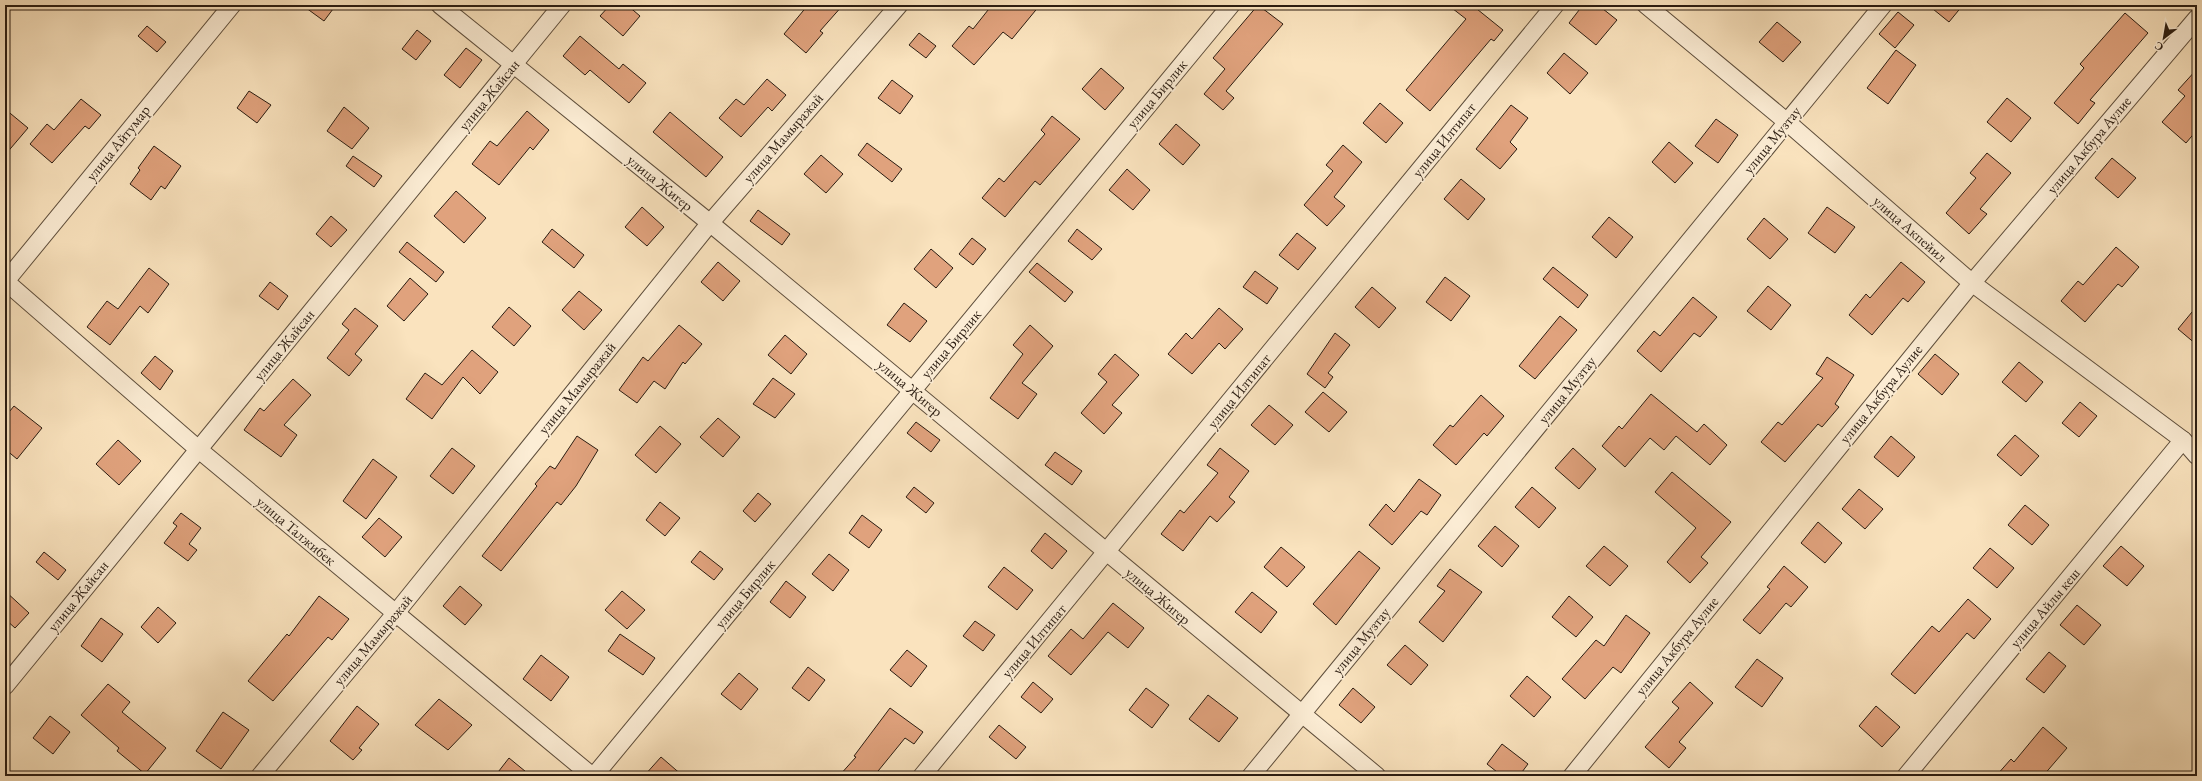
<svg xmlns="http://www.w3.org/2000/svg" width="2202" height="781" viewBox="0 0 2202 781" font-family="'EB Garamond',serif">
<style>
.building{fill:#e0a27d;stroke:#2a1c11}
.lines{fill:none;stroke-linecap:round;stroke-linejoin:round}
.minor-casing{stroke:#5e4e3c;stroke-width:19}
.minor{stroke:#fcedd5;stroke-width:17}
.labels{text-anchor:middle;stroke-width:3.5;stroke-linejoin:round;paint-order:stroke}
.street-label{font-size:15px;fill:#2a1c11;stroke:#fcedd5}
</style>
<rect width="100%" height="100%" fill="#fae3be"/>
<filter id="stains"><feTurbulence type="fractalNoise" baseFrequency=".005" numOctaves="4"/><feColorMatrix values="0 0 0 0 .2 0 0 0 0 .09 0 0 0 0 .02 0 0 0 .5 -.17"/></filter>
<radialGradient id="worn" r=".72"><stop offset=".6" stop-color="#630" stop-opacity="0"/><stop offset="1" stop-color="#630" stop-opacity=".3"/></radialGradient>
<g class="building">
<polygon points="302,5 336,5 324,21"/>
<polygon points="610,5 627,5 640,16 623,36 600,16"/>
<polygon points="808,5 843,5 820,31 823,33 806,53 784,34"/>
<polygon points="992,5 1040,5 1012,39 1003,32 974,65 952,46 969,26 973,29"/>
<polygon points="1258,5 1283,24 1226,91 1234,98 1223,110 1204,94 1225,69 1213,58"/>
<polygon points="1448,5 1472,5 1503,30 1494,41 1491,39 1430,111 1406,90 1466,19"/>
<polygon points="1583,5 1598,5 1617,20 1596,45 1569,23"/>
<polygon points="1928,5 1963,5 1949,22"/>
<polygon points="1898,12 1914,25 1895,48 1879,34"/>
<polygon points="2125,13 2148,33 2090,100 2095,103 2078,124 2054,103 2084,68 2080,64"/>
<polygon points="1777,22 1801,42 1783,62 1759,42"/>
<polygon points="147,26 166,42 157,52 138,36"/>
<polygon points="417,30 431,41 416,60 402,49"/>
<polygon points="919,33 936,46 926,58 909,45"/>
<polygon points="580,36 619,69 623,64 646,83 629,103 590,70 585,75 563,56"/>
<polygon points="466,48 482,60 460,88 444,75"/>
<polygon points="1896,50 1916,65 1888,104 1867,88"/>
<polygon points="1564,53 1588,73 1570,94 1547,73"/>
<polygon points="1101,68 1124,88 1105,110 1082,89"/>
<polygon points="2197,69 2197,130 2186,143 2162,122 2185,96 2178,90"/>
<polygon points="767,79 786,95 772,111 768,107 741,137 719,118 736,99 744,105"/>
<polygon points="892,80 913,96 900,114 878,98"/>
<polygon points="249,91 271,105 257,123 237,108"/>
<polygon points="2007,98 2031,118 2011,142 1987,122"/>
<polygon points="81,99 101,115 89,129 85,126 52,163 30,144 47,124 54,130"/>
<polygon points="1380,103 1403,123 1386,143 1363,123"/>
<polygon points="1511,105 1528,118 1510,142 1517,149 1500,169 1476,149"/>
<polygon points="344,107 369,128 352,149 327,131"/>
<polygon points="5,109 28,128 5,155"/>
<polygon points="527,111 549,130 533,150 530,147 499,185 472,164 490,141 497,146"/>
<polygon points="670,112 723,157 706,177 653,132"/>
<polygon points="1052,116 1080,139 1040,185 1035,181 1005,217 982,198 999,178 1004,182 1045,134 1041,130"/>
<polygon points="1716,119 1738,135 1718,163 1695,146"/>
<polygon points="1176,124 1200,145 1183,165 1159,144"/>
<polygon points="1669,142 1693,163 1675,183 1652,162"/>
<polygon points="867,143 902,169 892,182 858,155"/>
<polygon points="1343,145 1362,162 1334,197 1345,206 1327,226 1304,205 1333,171 1326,165"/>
<polygon points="154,146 181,166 165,189 161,186 151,200 130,184 140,170 138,168"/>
<polygon points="1987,153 2011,173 1980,209 1987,214 1969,234 1946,213 1976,178 1970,173"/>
<polygon points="821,155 843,174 826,193 804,174"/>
<polygon points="353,156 382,176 374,187 346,166"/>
<polygon points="2112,158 2136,178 2118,198 2095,178"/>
<polygon points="1127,169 1150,190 1133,210 1109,190"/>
<polygon points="1461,179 1485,199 1468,220 1444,199"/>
<polygon points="456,191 486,218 464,243 434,216"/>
<polygon points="642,207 664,227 647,246 625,227"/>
<polygon points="1827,207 1855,227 1835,253 1808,233"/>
<polygon points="758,210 790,234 782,245 750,221"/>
<polygon points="331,216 347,230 331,247 316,234"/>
<polygon points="1609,217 1633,237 1616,258 1592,237"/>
<polygon points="1764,218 1788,239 1770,259 1747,239"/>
<polygon points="552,229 584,255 574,268 542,242"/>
<polygon points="1077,229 1102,249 1092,260 1068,241"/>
<polygon points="1297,233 1316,248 1298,270 1279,255"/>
<polygon points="972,238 986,249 973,265 959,254"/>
<polygon points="407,242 444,272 436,282 399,252"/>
<polygon points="2116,247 2139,267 2122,287 2118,284 2085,322 2061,301 2078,281 2083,285"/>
<polygon points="931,249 953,268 936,288 914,269"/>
<polygon points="718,262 740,281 723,301 701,282"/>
<polygon points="1901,262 1925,282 1908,302 1903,298 1872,335 1849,315 1866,294 1870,298"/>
<polygon points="1037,263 1073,292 1065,302 1029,272"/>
<polygon points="1553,267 1588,295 1578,308 1543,279"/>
<polygon points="149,268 169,284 148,313 140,306 110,345 87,327 107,301 118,309"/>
<polygon points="1255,271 1278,288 1267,304 1243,287"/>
<polygon points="1445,277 1470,296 1451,321 1426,302"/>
<polygon points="410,278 428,294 404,321 387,306"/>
<polygon points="270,282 288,296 278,310 259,296"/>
<polygon points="1768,286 1791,305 1771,330 1747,311"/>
<polygon points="1372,287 1396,308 1379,328 1355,307"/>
<polygon points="579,291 602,310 584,330 562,310"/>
<polygon points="1693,297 1717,317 1700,337 1694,333 1661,372 1637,351 1654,331 1660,336"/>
<polygon points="904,303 927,321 910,342 887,325"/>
<polygon points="2197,306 2197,345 2178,329"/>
<polygon points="509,307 531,326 514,346 492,327"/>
<polygon points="355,308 378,326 355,354 362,360 349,376 327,358 349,330 342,324"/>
<polygon points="1219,308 1243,329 1225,349 1219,343 1192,374 1168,354 1186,333 1192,339"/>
<polygon points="1560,316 1577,330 1535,379 1519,366"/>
<polygon points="679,325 702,344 685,364 683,362 665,389 654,381 637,403 619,390 643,357 648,361"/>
<polygon points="1030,325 1053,346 1022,383 1037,394 1018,419 990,398 1023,354 1013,345"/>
<polygon points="1335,333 1350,345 1328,373 1333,377 1325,388 1307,374"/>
<polygon points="785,335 807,354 791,374 768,355"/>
<polygon points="472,350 498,372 480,394 463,377 432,419 406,399 425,373 442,385"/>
<polygon points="1115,354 1139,375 1112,405 1122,413 1104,434 1081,413 1107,382 1098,374"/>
<polygon points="1935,354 1959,374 1942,395 1918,374"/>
<polygon points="155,356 173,371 160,390 141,373"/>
<polygon points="1827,357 1854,375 1835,404 1839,407 1822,427 1818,424 1785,462 1761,442 1778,422 1782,425 1823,378 1816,374"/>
<polygon points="2019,362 2043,382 2026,402 2002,382"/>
<polygon points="773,378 795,394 775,418 753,404"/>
<polygon points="293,379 311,395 284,425 297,435 281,457 244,430 260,408 264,411"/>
<polygon points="1323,392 1347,412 1329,432 1305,412"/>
<polygon points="1651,394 1697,432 1704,424 1727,445 1710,465 1676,436 1664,450 1650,438 1625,467 1602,446 1619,426 1622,429"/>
<polygon points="1481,395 1504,416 1487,436 1484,433 1456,465 1433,445 1450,425 1453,427"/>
<polygon points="2080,402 2097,416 2079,437 2062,423"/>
<polygon points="1269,405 1293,425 1275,445 1251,425"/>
<polygon points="14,406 42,428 17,459 5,449 5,417"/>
<polygon points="718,418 740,437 723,457 700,437"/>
<polygon points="916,422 940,440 931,452 907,433"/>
<polygon points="660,426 681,444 656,473 635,455"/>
<polygon points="2015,435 2039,456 2021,476 1997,455"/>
<polygon points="577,436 598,450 576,486 561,505 557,502 501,571 482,556 537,486 535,484 550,466 555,469"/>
<polygon points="1891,436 1915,457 1898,477 1874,457"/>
<polygon points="118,440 141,461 119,485 96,464"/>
<polygon points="452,448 475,466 453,494 430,476"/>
<polygon points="1220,448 1249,471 1229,497 1235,502 1217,522 1210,516 1183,551 1161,534 1180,510 1184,513 1218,473 1207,465"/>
<polygon points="1573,448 1596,469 1579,489 1555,468"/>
<polygon points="1055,452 1082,471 1072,485 1045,465"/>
<polygon points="373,459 397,477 366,519 343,501"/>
<polygon points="1672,472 1731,522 1701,557 1708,563 1690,583 1667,562 1696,528 1655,492"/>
<polygon points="1419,479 1441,495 1427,515 1421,511 1392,545 1369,525 1386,504 1394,512"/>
<polygon points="914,487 934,503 926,513 906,497"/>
<polygon points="1532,487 1556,508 1539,528 1515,507"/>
<polygon points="1859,489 1883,509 1865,529 1842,509"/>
<polygon points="758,493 771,504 755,522 743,511"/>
<polygon points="660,502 680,518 665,536 646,520"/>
<polygon points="2025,505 2049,525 2032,545 2008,525"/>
<polygon points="181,513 201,528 189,544 197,550 188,561 164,543 177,526 173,523"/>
<polygon points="862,515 882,530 869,548 849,533"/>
<polygon points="379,518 402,537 385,557 362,537"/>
<polygon points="1818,522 1842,543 1825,563 1801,543"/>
<polygon points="1495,526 1519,546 1502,567 1478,546"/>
<polygon points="1045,533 1067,551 1052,569 1031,551"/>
<polygon points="1604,546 1628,566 1610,586 1586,566"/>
<polygon points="2121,546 2144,566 2127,586 2103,566"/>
<polygon points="1281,547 1305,567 1287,587 1264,567"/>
<polygon points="1990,548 2014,568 1997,588 1973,568"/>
<polygon points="700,551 723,569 714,580 691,562"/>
<polygon points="1359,551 1380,568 1336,625 1313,604"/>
<polygon points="44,552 66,570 58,580 36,562"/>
<polygon points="829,554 849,570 833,591 812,574"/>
<polygon points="1784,566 1808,587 1791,607 1786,603 1760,634 1743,620 1770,589 1767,587"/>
<polygon points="1004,567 1033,590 1017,610 988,587"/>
<polygon points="1450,569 1482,592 1443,642 1419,622 1445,591 1437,586"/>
<polygon points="786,581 806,597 790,618 770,602"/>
<polygon points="460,586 482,605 465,625 443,606"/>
<polygon points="5,591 29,613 15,628 5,619"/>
<polygon points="622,591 645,610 627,629 605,610"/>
<polygon points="1252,592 1277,612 1261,633 1235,612"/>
<polygon points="319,596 349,619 332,640 328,637 273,701 248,681 287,634 289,636"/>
<polygon points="1569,596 1593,617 1576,637 1552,617"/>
<polygon points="1968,599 1991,619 1974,639 1967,633 1915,694 1891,674 1932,626 1939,632"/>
<polygon points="1113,603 1144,628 1128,648 1108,632 1071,675 1048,656 1071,629 1083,639"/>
<polygon points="2077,605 2101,625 2084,645 2060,625"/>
<polygon points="158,607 176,623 158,643 141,627"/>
<polygon points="1626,615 1650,633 1621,673 1613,667 1585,699 1562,679 1596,640 1604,646"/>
<polygon points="101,618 123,634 102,662 81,646"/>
<polygon points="975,621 995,635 983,651 963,636"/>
<polygon points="620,634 655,658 643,675 608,651"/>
<polygon points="1405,645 1428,665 1411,685 1387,665"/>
<polygon points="907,650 927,666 911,687 890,670"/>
<polygon points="2049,652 2066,666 2044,693 2026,679"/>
<polygon points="541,655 569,677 551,701 523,679"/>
<polygon points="1757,659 1783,678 1762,707 1735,687"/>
<polygon points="808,667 825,680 809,701 792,688"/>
<polygon points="739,673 758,689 741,710 721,694"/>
<polygon points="1527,676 1551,697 1534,717 1510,696"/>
<polygon points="1033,682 1053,699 1041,713 1021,697"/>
<polygon points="1690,682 1713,703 1679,742 1686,748 1669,768 1645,747 1679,708 1672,702"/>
<polygon points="108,684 130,702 122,712 166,748 145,774 117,751 119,748 81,715"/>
<polygon points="1146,688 1169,705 1152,728 1129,710"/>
<polygon points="1353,688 1375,707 1361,723 1339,705"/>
<polygon points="1208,695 1238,718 1219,742 1189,719"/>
<polygon points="439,699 472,725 448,750 415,725"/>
<polygon points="357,706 379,724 359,748 362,750 353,760 330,741"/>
<polygon points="1876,706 1900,727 1882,747 1859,726"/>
<polygon points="890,708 923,732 914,744 905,738 874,776 839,776 856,757 854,756"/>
<polygon points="223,712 249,730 221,769 196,751"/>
<polygon points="50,716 70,732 53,754 33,738"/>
<polygon points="999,725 1026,747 1016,759 989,737"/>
<polygon points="2043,727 2067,748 2043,776 1996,776 2011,759 2014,762"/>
<polygon points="1502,744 1528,764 1519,776 1502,776 1487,764"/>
<polygon points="661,757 683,776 644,776"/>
<polygon points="509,758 531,776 495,776"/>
</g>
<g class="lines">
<defs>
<g id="minor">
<polyline points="440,5 710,223 1377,776"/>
<polyline points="1646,5 1787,122 1972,283 2183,440 2197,456"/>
<polyline points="5,281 198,449 592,776"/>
<polyline points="5,282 232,5"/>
<polyline points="5,686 562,5"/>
<polyline points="260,776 395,614 710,223 899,5"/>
<polyline points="594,776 1231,5"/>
<polyline points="922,776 1555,5"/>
<polyline points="1251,776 1883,5"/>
<polyline points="1572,776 1972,283 2197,18"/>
<polyline points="1906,776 2183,440"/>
</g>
</defs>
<use href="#minor" class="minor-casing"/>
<use href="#minor" class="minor"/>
</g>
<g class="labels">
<g class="street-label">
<text transform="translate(1157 94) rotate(-50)" y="5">улица Бирлик</text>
<text transform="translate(489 95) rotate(-51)" y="5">улица Жайсан</text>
<text transform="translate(783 138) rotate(-49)" y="5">улица Мамыражай</text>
<text transform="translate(1444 140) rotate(-51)" y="5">улица Илтипат</text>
<text transform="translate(1772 140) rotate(-51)" y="5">улица Музтау</text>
<text transform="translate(118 143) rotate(-51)" y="5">улица Айтумар</text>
<text transform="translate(2089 145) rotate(-50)" y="5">улица Акбура Аулие</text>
<text transform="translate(660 183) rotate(39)" y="5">улица Жигер</text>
<text transform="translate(1910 229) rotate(41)" y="5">улица Акпейил</text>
<text transform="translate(951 344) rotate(-50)" y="5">улица Бирлик</text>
<text transform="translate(284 345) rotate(-51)" y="5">улица Жайсан</text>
<text transform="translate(577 388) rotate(-51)" y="5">улица Мамыражай</text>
<text transform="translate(910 388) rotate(40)" y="5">улица Жигер</text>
<text transform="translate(1567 390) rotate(-51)" y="5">улица Музтау</text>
<text transform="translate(1239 391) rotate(-51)" y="5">улица Илтипат</text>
<text transform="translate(1881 394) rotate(-51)" y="5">улица Акбура Аулие</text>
<text transform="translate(296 531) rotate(40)" y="5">улица Талжибек</text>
<text transform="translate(745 594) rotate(-50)" y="5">улица Бирлик</text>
<text transform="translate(78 596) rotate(-51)" y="5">улица Жайсан</text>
<text transform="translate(1158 596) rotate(40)" y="5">улица Жигер</text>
<text transform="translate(2045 608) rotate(-50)" y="5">улица Айлы кеш</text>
<text transform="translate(373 640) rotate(-50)" y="5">улица Мамыражай</text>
<text transform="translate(1034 641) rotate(-50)" y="5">улица Илтипат</text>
<text transform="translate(1361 641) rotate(-51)" y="5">улица Музтау</text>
<text transform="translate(1677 646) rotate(-51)" y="5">улица Акбура Аулие</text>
</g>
</g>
<rect width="2202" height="781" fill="none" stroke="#fae3be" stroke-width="20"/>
<rect x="6" y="6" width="2190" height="769" fill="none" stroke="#2a1c11" stroke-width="2"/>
<rect x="10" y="10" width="2182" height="761" fill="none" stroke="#2a1c11"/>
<g transform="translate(2164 38) rotate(211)" stroke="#fcedd5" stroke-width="3" paint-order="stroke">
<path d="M0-3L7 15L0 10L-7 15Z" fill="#2a1c11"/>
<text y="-6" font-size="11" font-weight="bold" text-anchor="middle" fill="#2a1c11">С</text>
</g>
<rect width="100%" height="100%" filter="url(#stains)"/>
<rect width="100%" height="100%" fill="url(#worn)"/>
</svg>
